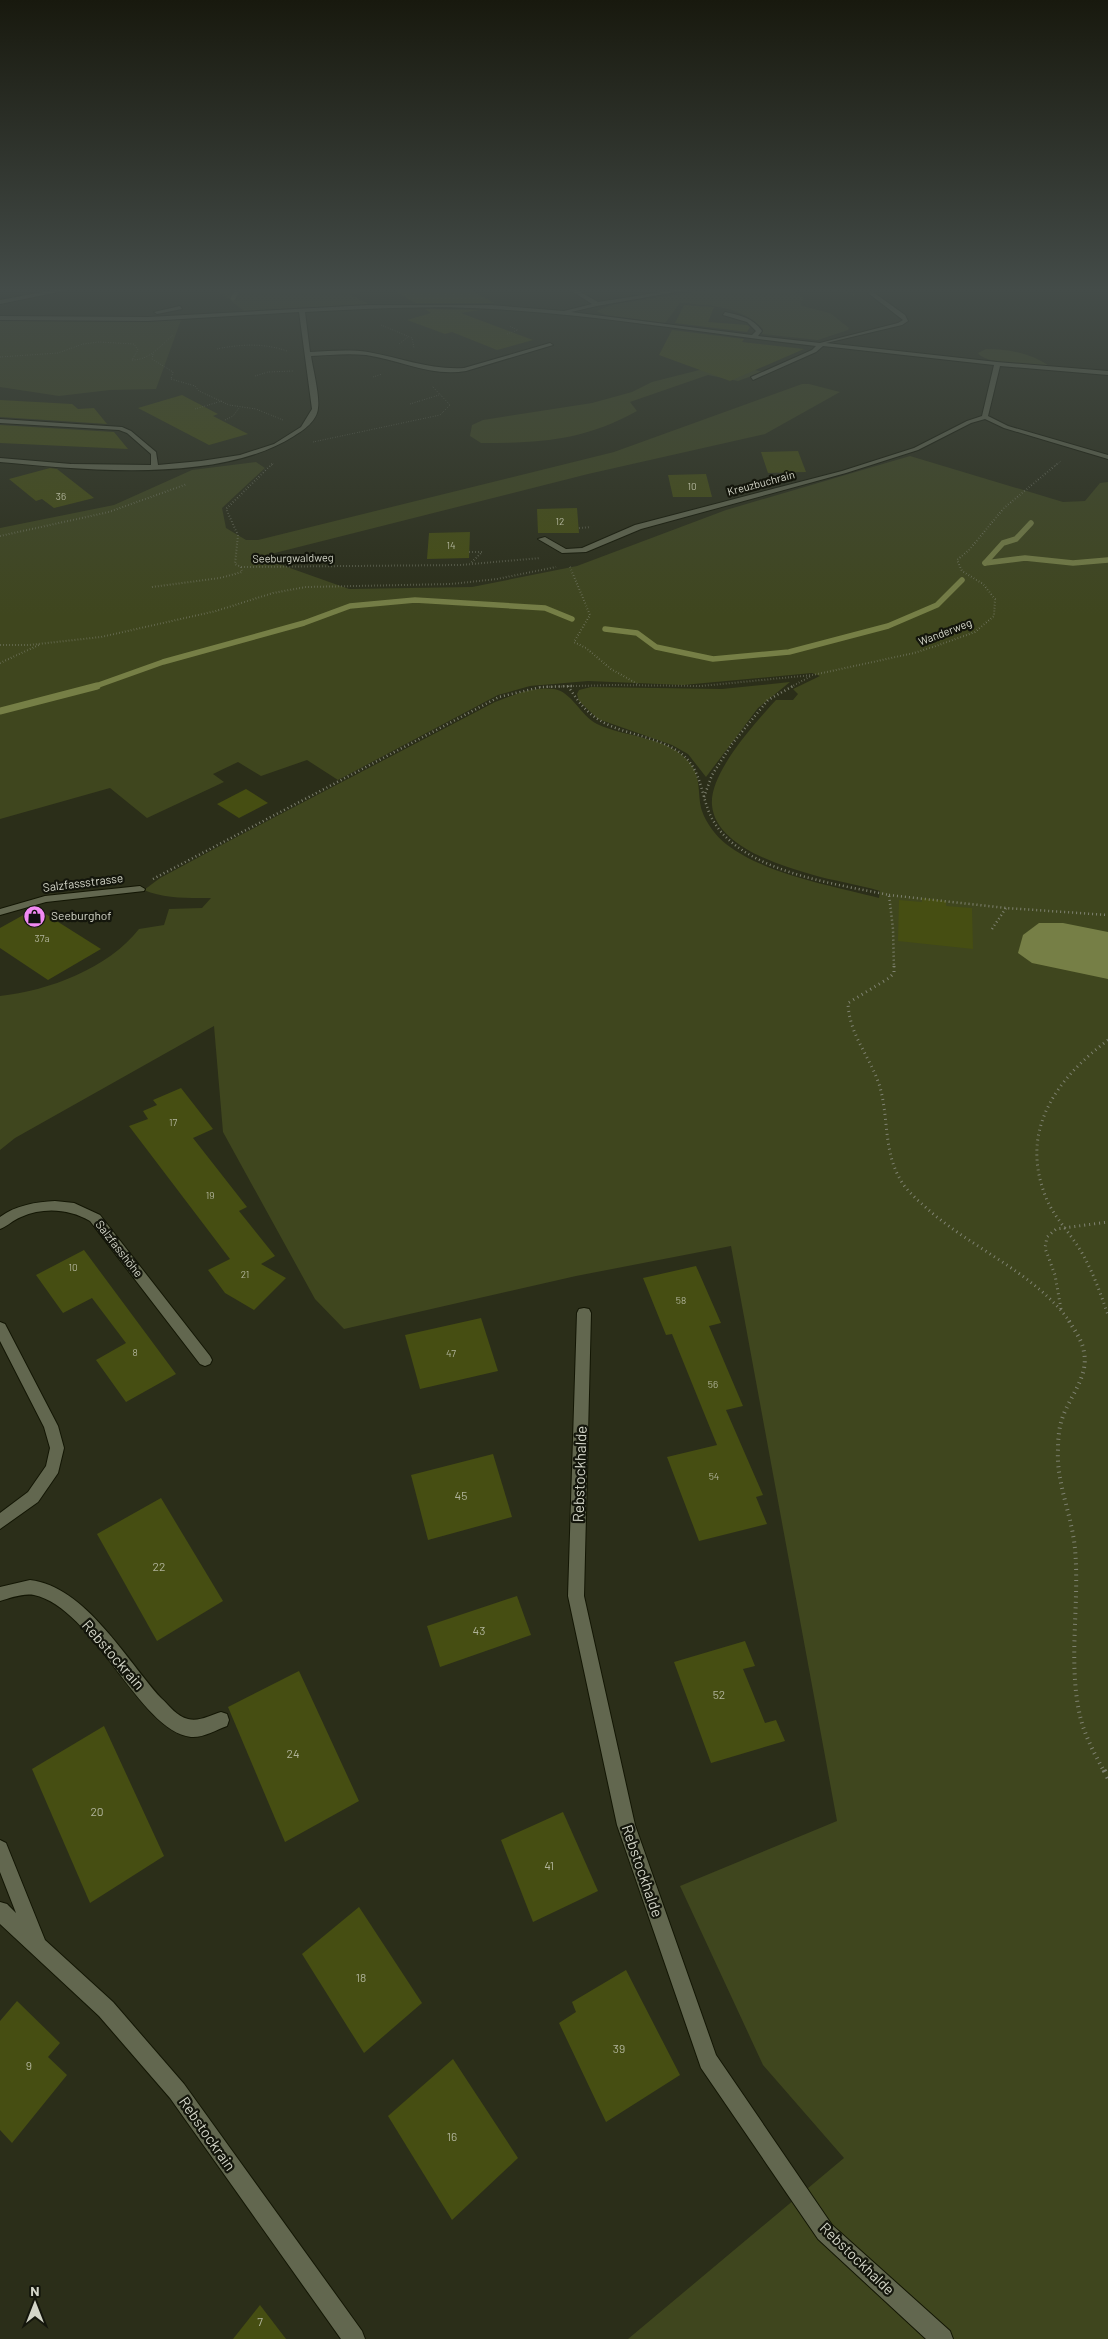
<svg xmlns="http://www.w3.org/2000/svg" width="1108" height="2339" viewBox="0 0 1108 2339" font-family="Barlow,sans-serif">
<style>
.green{fill:#3f461e}
.water{fill:#767f46}
.lines{fill:none;stroke-linecap:round;stroke-linejoin:round}
.stream-far2{stroke:#767f46;stroke-width:4.5}
.stream-far1{stroke:#767f46;stroke-width:5.5}
.stream{stroke:#767f46;stroke-width:7}
.building{fill:#464e12}
.minor-casing{stroke:#131604;stroke-width:2}
.path-far5{stroke:#7f8271;stroke-width:1;stroke-dasharray:0.5 2;stroke-linecap:butt}
.path-far4{stroke:#7f8271;stroke-width:2;stroke-dasharray:0.5 2.5;stroke-linecap:butt}
.path-far3{stroke:#7f8271;stroke-width:2.5;stroke-dasharray:1 3;stroke-linecap:butt}
.path-far2{stroke:#7f8271;stroke-width:3;stroke-dasharray:1 4;stroke-linecap:butt}
.path-far1{stroke:#7f8271;stroke-width:4;stroke-dasharray:1 4.5;stroke-linecap:butt}
.path{stroke:#7f8271;stroke-width:5;stroke-dasharray:2 5.5;stroke-linecap:butt}
.minor{fill:#62674f;fill-rule:evenodd}
.labels{text-anchor:middle;stroke-width:4.5;stroke-linejoin:round;paint-order:stroke}
.number-label{font-size:10px;fill:#b0b39a}
.far-street-label{font-size:11px;fill:#d3d5c8;stroke:#14160c}
.street-label{font-size:12px;fill:#d3d5c8;stroke:#14160c}
.poi-label{font-size:12px;fill:#d3d5c8;stroke:#14160c;text-anchor:start}
.near-number-label{font-size:12px;fill:#b0b39a}
.near-street-label{font-size:15px;fill:#d3d5c8;stroke:#14160c}
</style>
<rect width="100%" height="100%" fill="#2b2e19"/>
<g class="green">
<polygon points="217,290 365,290 351,295 369,304 244,311"/>
<path d="M708,290H790L804,298L800,302L802,306L830,313L849,328L848,330L818,340L762,334L763,329C742,306 709,305 680,303L665,323L606,315L596,311L615,304Z"/>
<polygon points="0,320 181,320 156,389 110,390 59,396 0,387"/>
<path d="M986,349C1007,349 1032,353 1049,366C1034,364 986,365 978,353Z"/>
<path d="M727,363L763,372L738,381L708,375L630,402L637,411C583,441 540,443 481,443L470,436L472,425L483,420L592,403L632,392L652,382Z"/>
<path d="M802,384H809L840,392L765,434L588,474L259,557L349,589L472,587L577,566L726,510L910,456L1063,502L1085,501L1100,483L1108,482V2339H628L844,2158L763,2065L680,1886L837,1821L731,1246L576,1276L344,1329L315,1299L223,1132L214,1026L15,1138L0,1150V996C48,991 109,968 139,929L164,925L169,909L202,908L211,898C190,898 164,899 144,890L160,878L229,841L495,702C513,695 534,686 554,689C571,691 581,716 597,724C626,738 669,736 690,763C702,778 697,795 702,811C706,823 716,836 726,844C764,874 833,886 879,898L880,891C857,884 833,881 810,874C778,865 715,845 712,805C709,773 756,722 776,700H793L798,694L793,689L820,676L812,673L683,685L588,681L530,686L498,695L338,780L307,760L261,776L238,762L213,774L224,782L147,818L110,788L0,819V528L114,505L192,470L256,462L265,468L222,508L226,528L246,540H258L614,452Z"/>
<polygon points="790,682 758,708 706,777 688,754 672,745 598,719 579,701 577,694 579,690 591,687 722,689"/>
</g>
<polygon class="water" points="1039,923 1063,923 1108,932 1108,979 1032,963 1018,953 1023,935"/>
<g class="lines">
<polyline class="stream-far2" points="233,298 238,290"/>
<g class="stream-far1">
<polyline points="985,563 1025,558 1073,563 1108,560"/>
<polyline points="985,563 1003,543 1016,539 1031,523"/>
<polyline points="605,629 637,633 656,647 713,659 789,652 888,626 937,605 962,580"/>
<polyline points="93,687 163,662 304,623 350,606 415,600 545,608 572,619"/>
</g>
<polyline class="stream" points="0,711 97,686"/>
</g>
<g class="building">
<polygon points="394,290 471,290 494,303 415,303"/>
<polygon points="684,305 714,307 708,322 747,325 750,327 747,332 675,323"/>
<polygon points="425,309 479,310 461,313 533,340 497,350 452,332 445,334 407,320 431,313"/>
<polygon points="672,330 744,339 742,342 804,349 730,381 659,355"/>
<polygon points="182,395 218,414 213,416 248,434 209,445 138,408"/>
<polygon points="0,400 72,404 78,409 94,408 107,424 0,417"/>
<polygon points="0,425 114,432 128,449 0,443"/>
<polygon points="798,451 806,472 768,473 761,452"/>
<polygon points="50,468 57,469 94,498 54,508 42,499 36,501 9,479"/>
<polygon points="706,474 712,497 673,497 668,475"/>
<polygon points="577,508 579,533 538,533 537,509"/>
<polygon points="470,532 469,558 427,559 429,533"/>
<polygon points="246,789 268,803 239,818 217,804"/>
<polygon points="922,898 946,901 946,906 972,908 973,949 898,941 899,900 922,902"/>
<polygon points="36,908 101,949 48,980 0,948 0,928"/>
<polygon points="181,1088 213,1129 193,1138 247,1207 239,1211 275,1256 261,1264 286,1278 254,1310 225,1293 208,1270 230,1259 129,1126 148,1119 143,1111 157,1105 153,1100"/>
<polygon points="84,1250 176,1374 126,1402 96,1360 126,1343 92,1298 63,1313 36,1275"/>
<polygon points="696,1266 721,1323 709,1326 743,1406 726,1410 763,1495 756,1497 767,1524 699,1541 667,1457 717,1445 672,1334 666,1335 643,1278"/>
<polygon points="481,1318 498,1371 420,1389 405,1335"/>
<polygon points="493,1454 512,1517 428,1540 411,1475"/>
<polygon points="161,1498 223,1601 157,1641 97,1534"/>
<polygon points="517,1596 531,1635 440,1667 427,1626"/>
<polygon points="745,1641 755,1666 743,1669 765,1723 776,1720 785,1741 711,1763 674,1662"/>
<polygon points="299,1671 359,1801 285,1842 228,1707"/>
<polygon points="104,1726 164,1856 90,1903 32,1769"/>
<polygon points="563,1812 598,1891 533,1922 501,1840"/>
<polygon points="359,1907 422,2003 364,2053 302,1954"/>
<polygon points="626,1970 680,2075 606,2122 559,2023 576,2012 572,2002"/>
<polygon points="17,2001 60,2043 48,2057 67,2075 12,2143 0,2130 0,2021"/>
<polygon points="453,2059 518,2158 452,2220 388,2116"/>
<polygon points="260,2305 286,2339 233,2339"/>
</g>
<g class="lines">
<defs>
<g id="minor">
<polygon points="54,290 68,290 0,304 0,300"/>
<path d="M570,290H577L598,302L674,290H687L597,306L571,312L752,335L756,331L747,322L723,315L725,312C740,315 753,318 762,331L758,336L820,343L898,323L903,320L868,293L873,292L905,315L908,321L902,325L826,343L997,362L1108,371V375L1000,366L988,416L1008,426L1108,455V459L1004,428L985,419L971,423L918,450L846,473L641,529L586,552L562,553L538,539L545,537L566,549L582,548L635,525L842,471L914,448L967,421L982,416L994,365L823,346L816,352L753,380L751,377L812,350L816,346C708,334 600,315 491,309C430,305 367,309 305,312L310,352C330,351 349,349 368,352C401,358 430,370 464,368L550,343L553,345L466,371C431,377 400,360 366,355C348,353 329,355 311,356C313,369 320,397 318,408C317,421 304,430 294,436C219,484 85,470 0,462V458L71,464L151,465V454L127,433L119,430L0,423V419L122,427L131,431L156,452L158,465L201,461L240,455L274,444L301,427L312,409L299,312L148,321L0,320V316L148,317L369,305H490L564,311L592,304Z"/>
<polygon points="180,306 182,309 157,314 154,312"/>
<polygon points="140,886 145,889 144,891 46,902 0,915 0,909 45,896"/>
<path d="M55,1201L74,1203L100,1215L210,1356L212,1360L210,1364L205,1366L200,1364L90,1221C69,1209 44,1207 21,1217C13,1220 8,1226 0,1229V1217C16,1205 36,1202 55,1201Z"/>
<polygon points="584,1308 589,1309 591,1313 584,1596 635,1825 716,2055 832,2225 950,2331 953,2339 926,2339 818,2239 701,2068 617,1825 568,1596 577,1313 579,1309"/>
<polygon points="0,1322 5,1324 58,1426 64,1448 58,1473 38,1502 0,1529 0,1513 28,1492 46,1466 50,1448 44,1427 0,1341"/>
<path d="M30,1580C85,1586 127,1661 161,1698C169,1705 177,1717 188,1719C199,1722 211,1715 221,1712L227,1714L229,1720L227,1726C216,1730 203,1738 191,1737C139,1731 94,1608 34,1595C23,1593 10,1598 0,1601V1587Z"/>
<polygon points="0,1840 6,1843 45,1940 113,2002 184,2084 362,2331 365,2339 341,2339 170,2098 99,2016 0,1924 0,1902 7,1904 16,1913 0,1872"/>
</g>
</defs>
<use href="#minor" class="minor-casing"/>
<g class="path-far5">
<polyline points="834,290 855,295"/>
<polyline points="381,325 412,338 414,348"/>
<polyline points="507,334 518,330 509,326"/>
<polyline points="399,344 408,337"/>
<path d="M217,349C241,344 264,343 287,351"/>
<polyline points="153,354 152,359 173,372 171,379 195,386 199,391 229,405 256,409 283,420"/>
<path d="M0,357L58,353L83,344L99,342L134,344L138,350L132,360C150,360 160,346 173,335"/>
<polyline points="255,376 268,372 293,371"/>
<polyline points="373,377 382,374"/>
<polyline points="410,404 439,395"/>
<polyline points="195,409 222,401"/>
<polyline points="225,420 233,416 239,408"/>
<polyline points="313,442 440,415 450,405 432,386"/>
<polyline points="271,466 274,463"/>
<polyline points="1055,466 1061,461"/>
</g>
<g class="path-far4">
<polyline points="272,464 226,509 238,535 235,564 241,567 460,565 540,558"/>
<polyline points="579,528 591,527"/>
<polyline points="0,536 109,512 187,484"/>
<polyline points="469,552 482,552 470,564"/>
<polyline points="570,567 590,615 574,642 586,648 611,669 639,685"/>
<polyline points="152,587 220,578 242,572 241,567"/>
<polyline points="0,645 29,645 101,637 216,611 273,593 306,587 451,584 497,579 556,567"/>
<polyline points="0,663 39,645"/>
<polyline points="540,687 611,685 701,686 813,675 914,653 939,645 975,632 994,616 995,599 983,584 962,571 957,560 969,550 1004,508 1057,464"/>
<polyline points="791,687 811,676"/>
</g>
<g class="path-far3">
<path d="M568,686C575,697 582,707 592,715C617,735 653,734 679,752C704,769 700,800 714,822C744,872 836,884 889,895L893,929L894,968"/>
<polyline points="704,797 712,775 732,744 768,700 793,686"/>
<polyline points="153,879 499,697 541,687 574,686"/>
<polyline points="889,895 1006,908 1108,915"/>
<polyline points="992,929 1006,908"/>
</g>
<g class="path-far2">
<path d="M894,966V973L889,978L848,1003C849,1034 869,1055 879,1084C889,1115 883,1150 900,1179C907,1192 920,1202 931,1212C975,1250 1036,1274 1070,1322"/>
<path d="M1108,1040C1055,1080 1018,1132 1047,1200C1055,1218 1069,1232 1079,1248C1092,1269 1100,1292 1108,1315"/>
<polyline points="1061,1309 1055,1275 1045,1248 1047,1237 1056,1229 1108,1222"/>
</g>
<path class="path-far1" d="M1069,1321C1075,1331 1082,1340 1084,1352C1089,1377 1069,1397 1062,1419C1059,1428 1058,1439 1058,1449C1056,1483 1072,1515 1075,1549C1080,1605 1067,1665 1081,1720C1086,1738 1095,1755 1104,1771"/>
<polyline class="path" points="1104,1770 1108,1778"/>
<use href="#minor" class="minor"/>
</g>
<linearGradient id="sky" x2="0" y2="1"><stop stop-color="#18190e"/><stop offset="0.47" stop-color="#444c49"/><stop offset="1" stop-color="#444c49" stop-opacity="0"/></linearGradient>
<rect width="1108" height="617" fill="url(#sky)"/>
<defs>
<symbol id="shop-disc" viewBox="-11 -11 22 22"><circle r="9.5" fill="#f28af3" stroke="#14160c"/><path d="M-5-2.5h2.3a2.7 3.5 0 0 1 5.4 0H5L5.5 6h-11ZM-1.5-2.5h3a1.5 2.3 0 0 0-3 0Z" fill="#111"/></symbol>
</defs>
<g fill-rule="evenodd">
<use href="#shop-disc" x="22" y="904" width="25" height="25"/>
</g>
<g class="labels">
<g class="number-label">
<text x="692" y="490">10</text>
<text x="61" y="500">36</text>
<text x="560" y="525">12</text>
<text x="451" y="549">14</text>
<text x="42" y="942">37a</text>
<text x="173" y="1126">17</text>
<text x="210" y="1199">19</text>
<text x="73" y="1271">10</text>
<text x="245" y="1278">21</text>
<text x="681" y="1304">58</text>
<text x="135" y="1356">8</text>
<text x="451" y="1357">47</text>
<text x="713" y="1388">56</text>
<text x="714" y="1480">54</text>
</g>
<g class="far-street-label">
<text transform="translate(761 483) rotate(-15)" y="4">Kreuzbuchrain</text>
<text transform="translate(293 558) rotate(-1)" y="4">Seeburgwaldweg</text>
<text transform="translate(945 632) rotate(-21)" y="4">Wanderweg</text>
</g>
<g class="street-label">
<text transform="translate(83 883) rotate(-7)" y="4">Salzfassstrasse</text>
<text transform="translate(119 1249) rotate(52)" y="4">Salzfasshöhe</text>
</g>
<g class="poi-label">
<text x="51" y="920">Seeburghof</text>
</g>
<g class="near-number-label">
<text x="461" y="1500">45</text>
<text x="159" y="1571">22</text>
<text x="479" y="1635">43</text>
<text x="719" y="1699">52</text>
<text x="293" y="1758">24</text>
<text x="97" y="1816">20</text>
<text x="549" y="1870">41</text>
<text x="361" y="1982">18</text>
<text x="619" y="2053">39</text>
<text x="29" y="2070">9</text>
<text x="452" y="2141">16</text>
<text x="260" y="2326">7</text>
</g>
<g class="near-street-label">
<text transform="translate(580 1474) rotate(-88)" y="5">Rebstockhalde</text>
<text transform="translate(113 1655) rotate(49)" y="5">Rebstockrain</text>
<text transform="translate(642 1871) rotate(71)" y="5">Rebstockhalde</text>
<text transform="translate(207 2134) rotate(55)" y="5">Rebstockrain</text>
<text transform="translate(857 2259) rotate(44)" y="5">Rebstockhalde</text>
</g>
</g>
<g transform="translate(35 2304)" stroke="#14160c" stroke-width="4" paint-order="stroke">
<path d="M0-4L9 19L0 12L-9 19Z" fill="#d3d5c8"/>
<text y="-8" font-size="14" font-weight="bold" text-anchor="middle" fill="#d3d5c8">N</text>
</g>
</svg>
